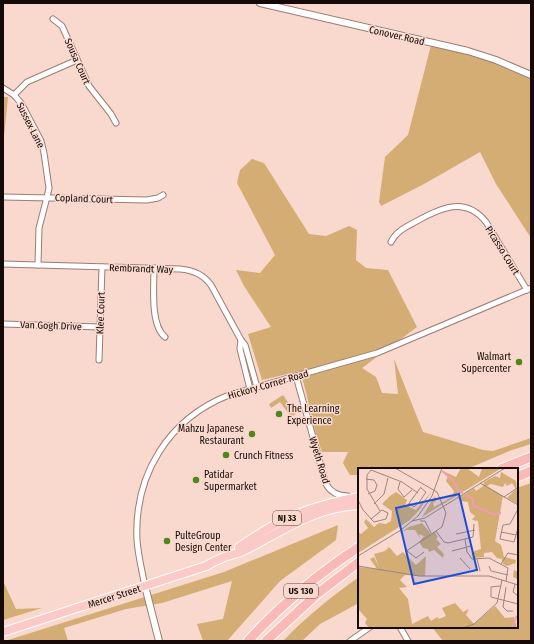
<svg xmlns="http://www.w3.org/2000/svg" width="534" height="644" viewBox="0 0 534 644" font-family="'Fira Sans Condensed',sans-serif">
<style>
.green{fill:#d3ad74}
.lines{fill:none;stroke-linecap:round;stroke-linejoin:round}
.minor-casing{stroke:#9b7d73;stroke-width:7}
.tertiary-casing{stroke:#9b7d73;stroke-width:8}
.primary-casing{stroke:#fff;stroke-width:10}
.trunk-casing{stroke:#fff;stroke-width:11}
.minor{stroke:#fff;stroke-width:5}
.tertiary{stroke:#fff;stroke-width:6}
.primary{stroke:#fbcac8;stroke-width:8}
.trunk{stroke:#fab8b6;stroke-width:9}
.poi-dot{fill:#50861e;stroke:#f9d8cd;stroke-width:1.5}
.labels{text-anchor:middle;stroke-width:3;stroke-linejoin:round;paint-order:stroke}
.shield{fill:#f9d8cd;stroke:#594842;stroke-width:1}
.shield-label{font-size:9px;font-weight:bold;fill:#150a07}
.street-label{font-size:10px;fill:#150a07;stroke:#f9d8cd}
.poi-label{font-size:10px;fill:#150a07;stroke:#f9d8cd;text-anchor:start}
.inset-river{fill:none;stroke:#f29cb2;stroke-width:2}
.inset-road{fill:none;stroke:#9e867e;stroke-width:1}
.view{fill:#1d4ed8;fill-opacity:0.15;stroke:#1d4ed8;stroke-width:2}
.inset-edge{fill:none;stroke:#150a07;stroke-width:2}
</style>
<rect width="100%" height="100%" fill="#f9d8cd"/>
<g class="green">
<polygon points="431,45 484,58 531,78 531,238 496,184 480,152 424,184 381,206 379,202 385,157 408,135"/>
<polygon points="3,97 8,97 3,147"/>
<path d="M252,159L264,163L309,234L326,236L349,226L357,230L356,260L366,268L388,270L417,327L362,368L376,377L382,393L398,394L394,359L423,432L483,450L493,451L531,438V444L512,450L467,469H359V475H350L343,463L348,452H322C312,426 309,398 300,371L262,380L248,334L271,327L244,286L236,270L260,273L275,255L237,183L240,170Z"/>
<polygon points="283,395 296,414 291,417 280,402 271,408 269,404"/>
<polygon points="531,483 531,641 443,641 432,627 517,627 517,488"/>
<polygon points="338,525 336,540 280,581 227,641 203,641 197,624 223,619 232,581 162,603 126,609 64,628 68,641 5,641 224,572"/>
<path d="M359,577V603L320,624L302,641H283C306,617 332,596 359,577Z"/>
<polygon points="3,581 16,609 42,608 3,620"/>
</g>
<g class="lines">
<defs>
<g id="minor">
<polyline points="53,19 62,26 89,86 111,114 116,123"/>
<polyline points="3,88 14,95 21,103 41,141 44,153 49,188 47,197 39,228 38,265"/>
<polyline points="14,95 27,82 77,60"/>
<polyline points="3,197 147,200 158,198 163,195"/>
<path d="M391,242C396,231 406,227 417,221C440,208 465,196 486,222L527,290"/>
<path d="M3,264L180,269C193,270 203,274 211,285L241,340L245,345L257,387"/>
<path d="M154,268C154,286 150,325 165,337"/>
<polyline points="3,324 100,327"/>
<polyline points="241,340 240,349 250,389"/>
<polyline points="99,360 102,267"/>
<path d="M296,376L326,484C331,493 338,496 348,496"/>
<path d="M145,586C142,571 138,555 137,540C134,475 168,419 229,395L377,353L531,288"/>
<polyline points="400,627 408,641"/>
<polyline points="350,641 370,627"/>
</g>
<g id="tertiary">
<polyline points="260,3 468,51 496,60 531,75"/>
<polyline points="145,586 159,641"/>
</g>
<g id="primary">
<path d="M239,547C253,538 267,528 282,521C306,509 332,502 359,497"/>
<path d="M3,632L206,566C211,563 217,560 222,558C229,555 236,554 243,551C282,532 313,507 359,505"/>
</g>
<g id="trunk">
<polyline points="501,469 531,457"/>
<polyline points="517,477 531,471"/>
<path d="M248,641C281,605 319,573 359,547"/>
<polyline points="266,641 317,594 359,562"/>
</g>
</defs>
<use href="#minor" class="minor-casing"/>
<use href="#tertiary" class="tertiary-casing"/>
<use href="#primary" class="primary-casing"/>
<use href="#trunk" class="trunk-casing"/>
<use href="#minor" class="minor"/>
<use href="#tertiary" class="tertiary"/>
<use href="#primary" class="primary"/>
<use href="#trunk" class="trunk"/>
</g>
<g class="poi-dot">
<circle cx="519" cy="362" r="4"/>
<circle cx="279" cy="414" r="4"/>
<circle cx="252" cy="434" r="4"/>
<circle cx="226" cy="455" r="4"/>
<circle cx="196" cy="480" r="4"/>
<circle cx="167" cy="541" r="4"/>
</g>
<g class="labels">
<g class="shield">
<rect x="273" y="511" width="28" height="14" rx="3"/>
<rect x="284" y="584" width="34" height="14" rx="3"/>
</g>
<g class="shield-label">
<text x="287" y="521">NJ 33</text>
<text x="301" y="594">US 130</text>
</g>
<g class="street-label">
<text transform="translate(397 35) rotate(13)" y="4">Conover Road</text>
<text transform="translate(78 61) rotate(66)" y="4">Sousa Court</text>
<text transform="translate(31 125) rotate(63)" y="4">Sussex Lane</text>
<text transform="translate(84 198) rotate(2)" y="4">Copland Court</text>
<text transform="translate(503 250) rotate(58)" y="4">Picasso Court</text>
<text transform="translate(141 268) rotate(2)" y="4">Rembrandt Way</text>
<text transform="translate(100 313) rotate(-88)" y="4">Klee Court</text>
<text transform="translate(51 325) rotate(2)" y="4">Van Gogh Drive</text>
<text transform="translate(268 384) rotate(-16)" y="4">Hickory Corner Road</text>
<text transform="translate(320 460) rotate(73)" y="4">Wyeth Road</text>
<text transform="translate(114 596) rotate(-18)" y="4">Mercer Street</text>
</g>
<g class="poi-label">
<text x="511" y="360" text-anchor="end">Walmart<tspan x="511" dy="12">Supercenter</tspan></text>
<text x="287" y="412">The Learning<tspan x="287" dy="12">Experience</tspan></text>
<text x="244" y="432" text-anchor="end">Mahzu Japanese<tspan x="244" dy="12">Restaurant</tspan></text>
<text x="234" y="459">Crunch Fitness</text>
<text x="204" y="478">Patidar<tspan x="204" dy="12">Supermarket</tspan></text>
<text x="175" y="539">PulteGroup<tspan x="175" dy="12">Design Center</tspan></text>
</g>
</g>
<g transform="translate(358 468)">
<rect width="160" height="160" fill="#f9d8cd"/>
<path d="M103,0H109L121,9L124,0L142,1L64,49L77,28L78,33L75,35L76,39L94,29L96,23L88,13L90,8L85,3L98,9ZM143,4L158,13L160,36L149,30L158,21L154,15L149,18L147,15L145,19L133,16L129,18L145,28L137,73L143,77L146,89L158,92L156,102L160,104V117L159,111L155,109L157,95L149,98L145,96L144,91L139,90L134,84L126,85V89L115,90L114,84L123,81L120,53L114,52L117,48L112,44L110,34L103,33L100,30L116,20L118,23L125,18L126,14L137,8L142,10ZM74,23L62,41L52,52L0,85V64L3,66L10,60L6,54L8,51L16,59L21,55L28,56L33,53L34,43L24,36L32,28L38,24L49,32L47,37L58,42ZM64,55L73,66L77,64L80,69L78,71L83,76L79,79L86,86L85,90L76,82L71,84L70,81L65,80L61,74L66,68L61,66L62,70L57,62H48L40,66L51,59ZM31,79L39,88L45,84L58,97L68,88L67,108L47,107L42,112L49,119L41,120L50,131L54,156L70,148L73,153L79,149L81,151L88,148L84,140L97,135L105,144L111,141L108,147L116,156L137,138L147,150L156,149L159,160H11L7,155L9,151L0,141V99L19,101L12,91L16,89L21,99L16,86L27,83Z" fill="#d3ad74"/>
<path class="inset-river" d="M84,3L95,12L101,25L105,24M107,27L115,31V37L134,46L143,45M153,160L159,148"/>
<path class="inset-road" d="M37,0L79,24L88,45L84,59L47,84M8,11L16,12L19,17L17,23L10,26M42,14L40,21L46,29L54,22M122,15L160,37M146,29L159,20M0,32L5,42L8,45L13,51L16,54L28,51L30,45L24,42L13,51M51,35L56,39L62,33L68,24L63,20M16,36L26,26L30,10M49,38L63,19M160,41L152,56L145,57L142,71L156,74L160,60M22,43L9,21V7L13,2L44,14L60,25M54,53L67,50L147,0M62,53H67L73,65M78,63L86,74L90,75L115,69L116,56M143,64L158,67M98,66L117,62M107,71L109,84L114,91L131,90L150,100L148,113M48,82L58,90L66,84M94,83L113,78M0,88L43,62L60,48L74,28L84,0M102,90L112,101M119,91L122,103M143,96L150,85L160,87M0,98L61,108H131L160,117M131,98L133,103L150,107M157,116L155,124L160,128M142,118L133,119V129L160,136M148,119L145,139L149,143H155M105,160L116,156L139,135L144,112"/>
<path class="view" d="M101,26L119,102L56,116L38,40Z"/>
<rect width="160" height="160" class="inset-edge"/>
</g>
<rect width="534" height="644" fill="none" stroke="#150a07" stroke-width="8"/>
</svg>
